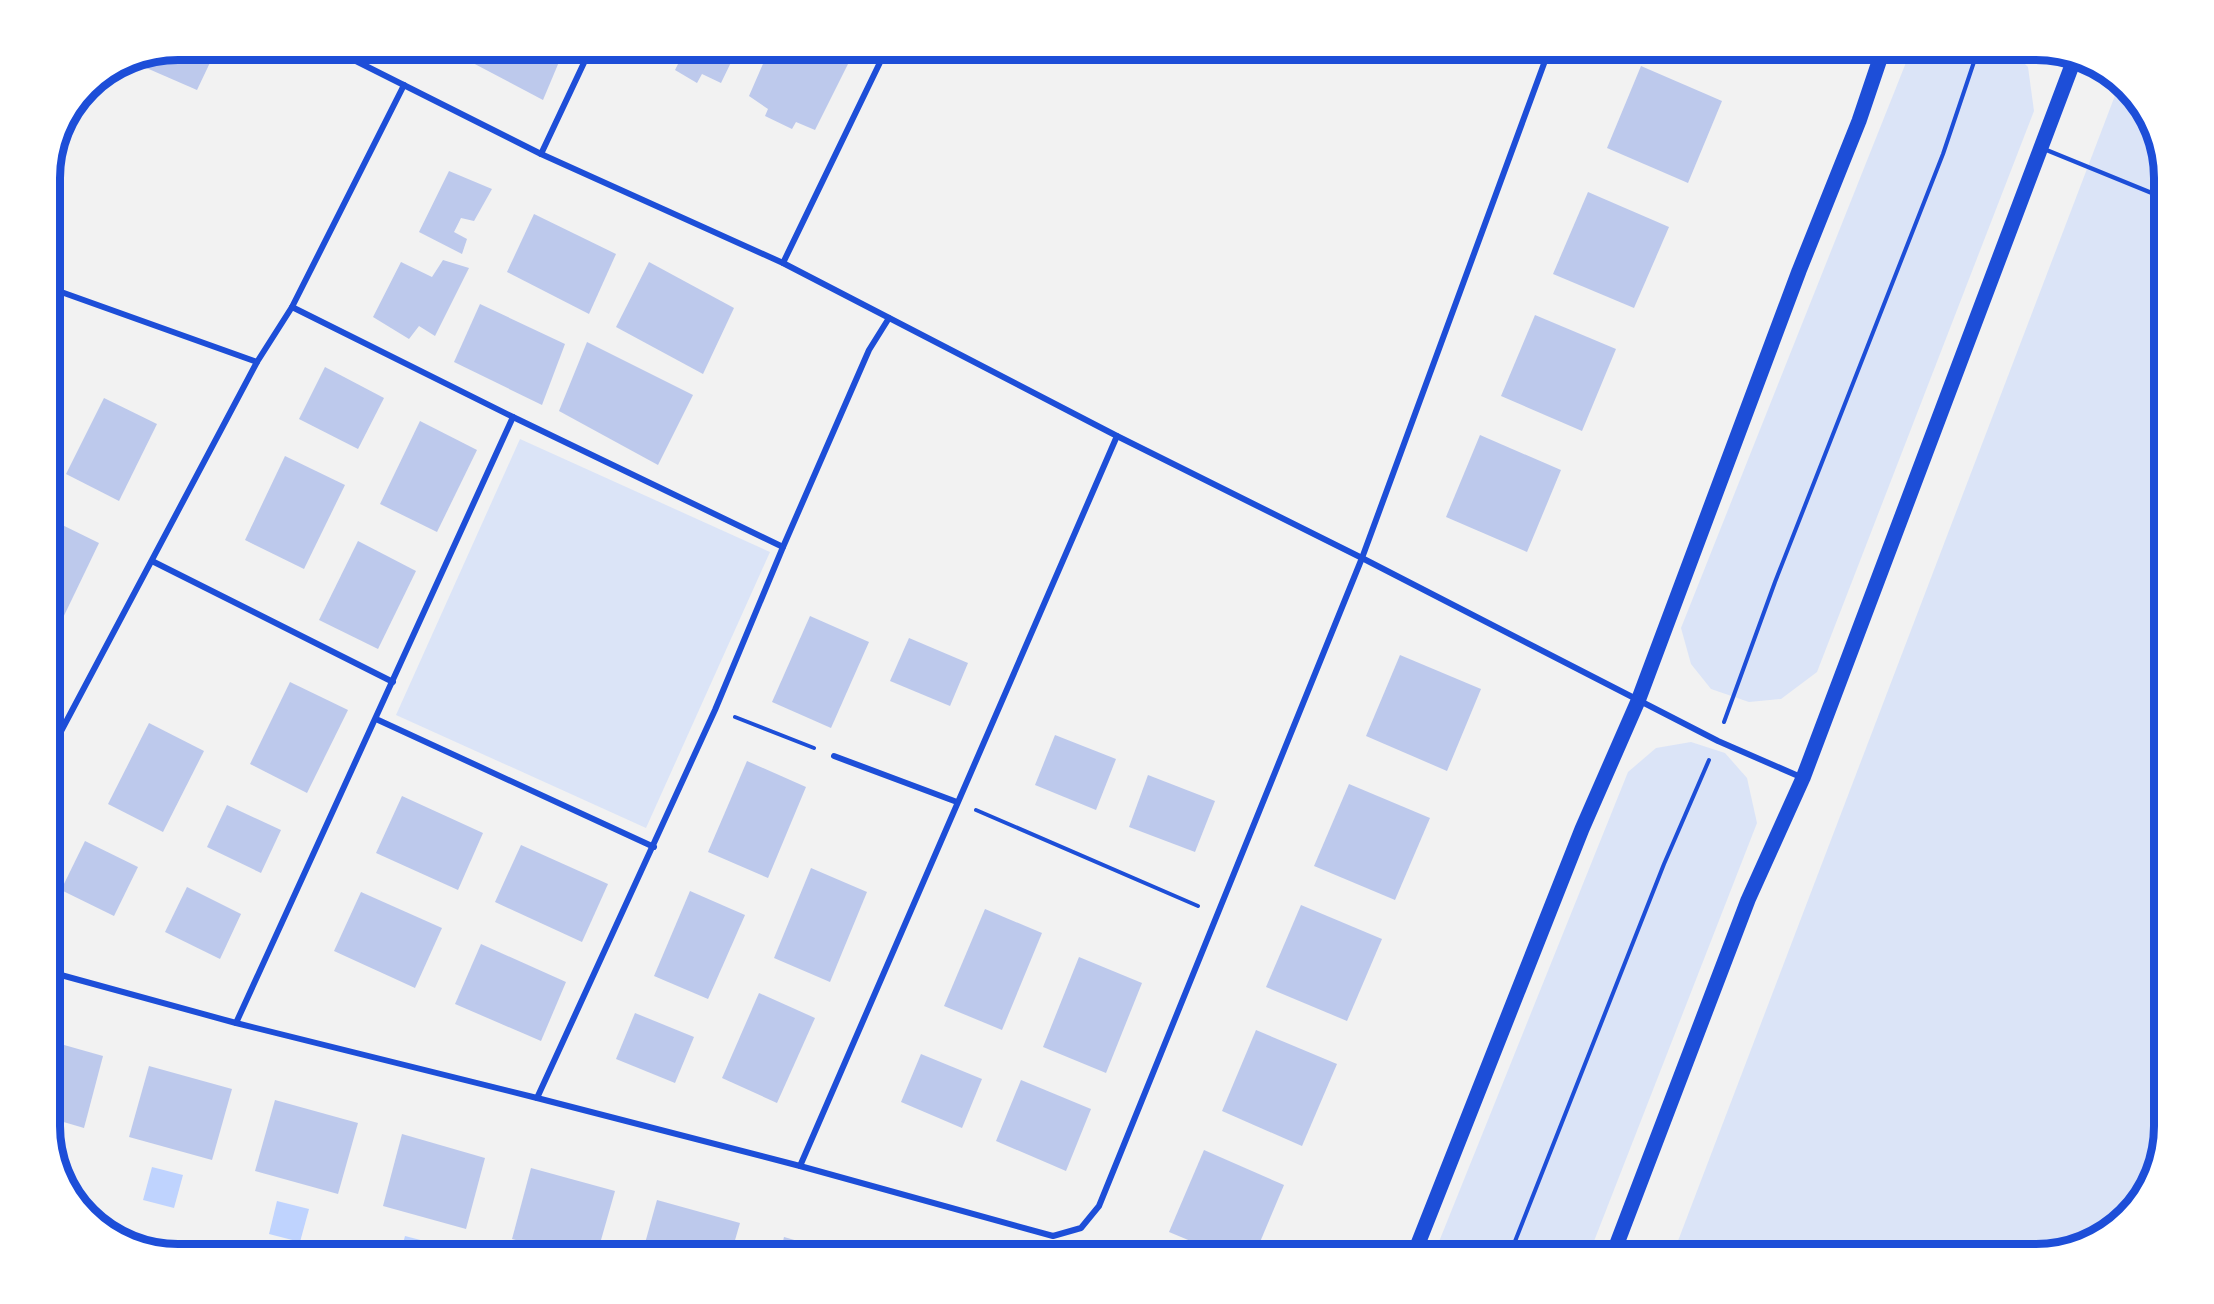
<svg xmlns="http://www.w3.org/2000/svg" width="2214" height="1304" viewBox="0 0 2214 1304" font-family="'Libre Baskerville',serif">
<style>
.green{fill:#dbe4f7}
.water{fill:#bfd3fe}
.building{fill:#bdc9ec}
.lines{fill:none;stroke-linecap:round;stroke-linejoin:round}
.path{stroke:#1d4ed8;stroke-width:4}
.service{stroke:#1d4ed8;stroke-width:4.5}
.minor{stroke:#1d4ed8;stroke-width:6}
.primary{stroke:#1d4ed8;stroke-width:15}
.rim{fill:none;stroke:#1d4ed8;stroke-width:8}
</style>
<rect width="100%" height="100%" fill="#f2f2f2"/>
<g class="green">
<polygon points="1911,50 2011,50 2028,67 2034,111 1817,672 1781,699 1749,702 1711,689 1691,664 1681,628"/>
<polygon points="2119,85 2147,114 2164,170 2164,1126 2147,1190 2100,1237 2036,1254 1673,1254"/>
<polygon points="520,439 770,552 646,828 396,715"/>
<polygon points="1691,742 1725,753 1747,778 1757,823 1589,1254 1434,1254 1628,772 1656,748"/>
</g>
<g class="water">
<polygon points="152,1167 183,1175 174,1208 143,1200"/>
<polygon points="277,1201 309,1209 300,1242 269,1234"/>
<polygon points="405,1236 436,1244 433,1254 400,1254"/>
</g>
<g class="building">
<polygon points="178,50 216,50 197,90 128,60"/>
<polygon points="450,50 564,50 543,100 450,51"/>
<polygon points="657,50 737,50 721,83 702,74 697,83 675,70 678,64 655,53"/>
<polygon points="769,50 855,50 815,130 796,122 792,129 765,116 768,109 749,96"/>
<polygon points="1707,50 1746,50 1741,64"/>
<polygon points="1641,66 1722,101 1688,183 1607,148"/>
<polygon points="449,171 492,189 474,221 461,218 454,232 467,239 462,254 419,232"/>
<polygon points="1588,192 1669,227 1634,308 1553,274"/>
<polygon points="534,214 616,254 589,314 507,272"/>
<polygon points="443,260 469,268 435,336 419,326 409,339 373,317 401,262 432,277"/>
<polygon points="649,262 734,308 703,374 616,327"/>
<polygon points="480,304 565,344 542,405 454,362"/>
<polygon points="1535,315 1616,349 1582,431 1501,396"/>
<polygon points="587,342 693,395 658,465 559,411"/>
<polygon points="50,365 63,372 50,400"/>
<polygon points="325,367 384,398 358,449 299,419"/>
<polygon points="104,398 157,424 119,501 66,474"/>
<polygon points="420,421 477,450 437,532 380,504"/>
<polygon points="1480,435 1561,470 1527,552 1446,517"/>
<polygon points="285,456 345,485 304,569 245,540"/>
<polygon points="50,519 99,543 60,624 50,619"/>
<polygon points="358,541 416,571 378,649 319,620"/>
<polygon points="810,616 869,642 831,728 772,702"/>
<polygon points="909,638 968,663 950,706 890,681"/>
<polygon points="1400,655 1481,689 1447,771 1366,736"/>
<polygon points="290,682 348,710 307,793 250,764"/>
<polygon points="149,723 204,751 163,832 108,804"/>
<polygon points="1055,735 1116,759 1096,810 1035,785"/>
<polygon points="747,761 806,787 768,878 708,852"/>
<polygon points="1148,775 1215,801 1195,852 1129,827"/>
<polygon points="1349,784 1430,818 1395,900 1314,866"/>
<polygon points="402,796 483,833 458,890 376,853"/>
<polygon points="227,805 281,830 261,873 207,847"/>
<polygon points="85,841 138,867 114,916 61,890"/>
<polygon points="521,845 608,884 582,942 495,902"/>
<polygon points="811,868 867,892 830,982 774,958"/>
<polygon points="187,887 241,914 220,959 165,932"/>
<polygon points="690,891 745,915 708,999 654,976"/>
<polygon points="361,892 442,928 415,988 334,951"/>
<polygon points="1301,905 1382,939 1347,1021 1266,987"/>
<polygon points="985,909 1042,933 1002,1030 944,1006"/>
<polygon points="481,944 566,982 541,1041 455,1004"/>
<polygon points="1079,957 1142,983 1106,1073 1043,1047"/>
<polygon points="759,993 815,1018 777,1103 722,1078"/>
<polygon points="635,1013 694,1037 675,1083 616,1059"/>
<polygon points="1256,1030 1337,1064 1302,1146 1222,1111"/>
<polygon points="50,1041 103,1056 84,1128 50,1118"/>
<polygon points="921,1054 982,1079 962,1128 901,1102"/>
<polygon points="149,1066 232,1089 212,1160 129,1137"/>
<polygon points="1021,1080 1091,1109 1066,1171 996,1141"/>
<polygon points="275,1100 358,1123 338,1194 255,1171"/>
<polygon points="402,1134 485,1158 466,1229 383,1206"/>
<polygon points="1204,1150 1284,1185 1255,1254 1222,1254 1169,1232"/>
<polygon points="531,1168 615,1191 597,1254 567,1254 512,1239"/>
<polygon points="657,1200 740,1223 731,1254 642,1254"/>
<polygon points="784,1237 843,1254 780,1254"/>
</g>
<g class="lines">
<g class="path">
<polyline points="735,717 814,748"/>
<polyline points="1724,722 1775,582 1943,154 1978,50"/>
<polyline points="976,810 1198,906"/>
<polyline points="1510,1254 1664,864 1709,760"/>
</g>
<polyline class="service" points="2044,149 2164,198"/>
<g class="minor">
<polyline points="334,50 541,154 783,263 1117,436 1362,558 1718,741 1803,778"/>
<polyline points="541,154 590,50"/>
<polyline points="783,263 886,50"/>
<polyline points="50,288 257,362"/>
<polyline points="292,307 513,417 783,547"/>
<polyline points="152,561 393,682"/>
<polyline points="376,719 654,847"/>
<polyline points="50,752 257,362 292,307 404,85"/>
<polyline points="834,756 957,802"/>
<polyline points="50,972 236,1023 537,1098 800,1166 1053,1236 1081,1228 1099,1206 1362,558 1549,50"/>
<polyline points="236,1023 513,417"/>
<polyline points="537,1098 715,710 783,547 869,350 889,318"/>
<polyline points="800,1166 1117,436"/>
</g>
<g class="primary">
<polyline points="1414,1254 1582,829 1638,701 1799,271 1859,121 1883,50"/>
<polyline points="1613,1254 1748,900 1803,778 2074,60"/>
</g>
</g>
<path d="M0 0H2214V1304H0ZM178 60H2036A118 118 0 0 1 2154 178V1126A118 118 0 0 1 2036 1244H178A118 118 0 0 1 60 1126V178A118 118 0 0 1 178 60Z" fill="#fff" fill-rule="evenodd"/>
<path class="rim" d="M178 60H2036A118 118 0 0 1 2154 178V1126A118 118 0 0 1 2036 1244H178A118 118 0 0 1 60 1126V178A118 118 0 0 1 178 60Z"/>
</svg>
